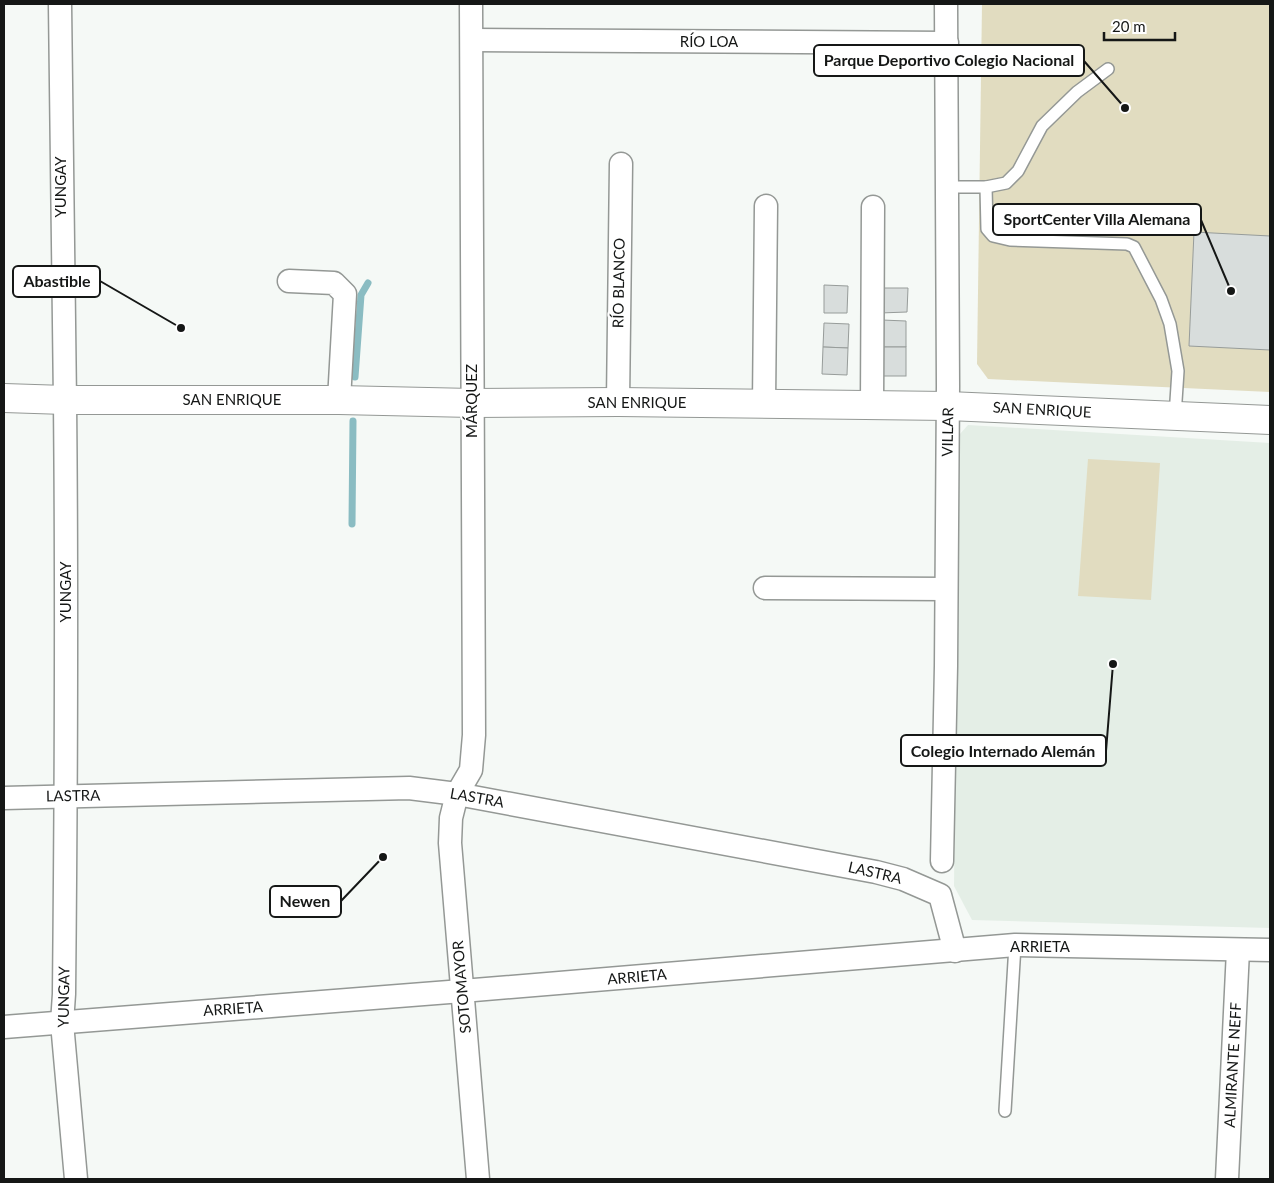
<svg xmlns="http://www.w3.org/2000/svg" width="1274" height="1183" viewBox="0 0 1274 1183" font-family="Lato,sans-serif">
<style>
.built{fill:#e4eee6}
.green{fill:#e1dcc0}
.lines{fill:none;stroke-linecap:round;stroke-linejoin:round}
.stream{stroke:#8abcc2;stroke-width:7}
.building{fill:#d8dddc;stroke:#979c9a}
.lane-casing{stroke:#949895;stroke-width:14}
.street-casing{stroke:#949895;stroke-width:25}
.secondary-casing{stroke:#949895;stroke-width:30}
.lane{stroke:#fff;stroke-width:11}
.street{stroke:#fff;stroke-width:22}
.secondary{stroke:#fff;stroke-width:28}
.labels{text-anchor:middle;stroke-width:4.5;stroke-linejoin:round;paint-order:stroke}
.street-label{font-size:15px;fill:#151716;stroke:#fff}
.leader{fill:none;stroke:#151716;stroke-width:2}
.callout-dot{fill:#151716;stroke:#fff;stroke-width:2}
.callout{fill:#fff;stroke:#151716;stroke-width:2}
.callout-label{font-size:16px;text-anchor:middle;font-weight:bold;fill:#151716}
</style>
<rect width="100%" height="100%" fill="#f5f9f6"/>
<polygon class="built" points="968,425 1270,443 1270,928 972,920 954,886 959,435"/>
<g class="green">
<polygon points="982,4 1270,4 1270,392 988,379 977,364"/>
<polygon points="1088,459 1160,463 1151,600 1078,596"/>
</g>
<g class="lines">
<g class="stream">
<polyline points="355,377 361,295 368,283"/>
<polyline points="352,524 353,421"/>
</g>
</g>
<g class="building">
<polygon points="1194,232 1270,236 1270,350 1189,346"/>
<polygon points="824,285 848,286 847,313 824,313"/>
<polygon points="881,288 908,288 907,312 880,313"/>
<polygon points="882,320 906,321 906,347 881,347"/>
<polygon points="824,323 849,324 848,348 823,347"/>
<polygon points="823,347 848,348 847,375 822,374"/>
<rect x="881" y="347" width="25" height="29"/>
</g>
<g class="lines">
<defs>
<g id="lane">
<polyline points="947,187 986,187 1006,183 1018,171 1042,126 1077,92 1108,69"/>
<polyline points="986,187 987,229 993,236 1010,240 1127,244 1134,247 1161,299 1170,324 1178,371 1175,416"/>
<polyline points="1005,1111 1015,945"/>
</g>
<g id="street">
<path d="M60,4C61,136 63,269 65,402C67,599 66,797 64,994L62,1023L76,1179"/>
<polyline points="471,4 474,735 471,770 457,794 451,818 450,843 478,1179"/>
<polyline points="472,40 947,43"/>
<polyline points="289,281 334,283 345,294 339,400"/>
<polyline points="618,402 621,164"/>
<polyline points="764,404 766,206"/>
<polyline points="872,405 873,207"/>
<polyline points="765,588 946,589"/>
<polyline points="4,798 409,788 457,794 876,872 903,879 940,895 955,951"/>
<polyline points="942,861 946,666 948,386 946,4"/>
<polyline points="4,1027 462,991 1015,945 1270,950"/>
<polyline points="1227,1179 1238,950"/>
</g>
<polyline id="secondary" points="4,398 65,400 339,400 472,403 618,402 948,406 1270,420"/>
</defs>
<use href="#lane" class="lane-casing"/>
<use href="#street" class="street-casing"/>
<use href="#secondary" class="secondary-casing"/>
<use href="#lane" class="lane"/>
<use href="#street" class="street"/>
<use href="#secondary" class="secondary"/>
</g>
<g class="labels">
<g class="street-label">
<text x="709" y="47">RÍO LOA</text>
<text transform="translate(61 187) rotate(-90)" y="5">YUNGAY</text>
<text transform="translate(619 283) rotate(-89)" y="5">RÍO BLANCO</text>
<text x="232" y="405">SAN ENRIQUE</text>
<text transform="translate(472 401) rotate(-90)" y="5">MÁRQUEZ</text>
<text x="637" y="408">SAN ENRIQUE</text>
<text transform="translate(1042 410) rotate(3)" y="5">SAN ENRIQUE</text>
<text transform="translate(948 432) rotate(-89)" y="5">VILLAR</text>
<text transform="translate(66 592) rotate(-90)" y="5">YUNGAY</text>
<text transform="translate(73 796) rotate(-1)" y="5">LASTRA</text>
<text transform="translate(477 798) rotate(10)" y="5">LASTRA</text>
<text transform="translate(875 873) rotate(13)" y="5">LASTRA</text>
<text x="1040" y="952">ARRIETA</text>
<text transform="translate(637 977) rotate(-5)" y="5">ARRIETA</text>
<text transform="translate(462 987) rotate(-95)" y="5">SOTOMAYOR</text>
<text transform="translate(64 997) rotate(-89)" y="5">YUNGAY</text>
<text transform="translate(233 1009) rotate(-4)" y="5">ARRIETA</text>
<text transform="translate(1233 1065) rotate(-87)" y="5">ALMIRANTE NEFF</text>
</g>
</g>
<path class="leader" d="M1125 108L1084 61M1231 291L1201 220M181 328L100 281M1113 664L1106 751M383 857L341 901"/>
<g class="callout-dot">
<circle cx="1125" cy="108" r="5"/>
<circle cx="1231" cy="291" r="5"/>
<circle cx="181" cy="328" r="5"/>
<circle cx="1113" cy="664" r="5"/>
<circle cx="383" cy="857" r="5"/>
</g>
<g class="callout">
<rect x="814" y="45" width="270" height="31" rx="5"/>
<rect x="993" y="204" width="208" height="31" rx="5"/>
<rect x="13" y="266" width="87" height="31" rx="5"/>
<rect x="901" y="735" width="205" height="31" rx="5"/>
<rect x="270" y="886" width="71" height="31" rx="5"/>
</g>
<g class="callout-label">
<text x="949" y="66">Parque Deportivo Colegio Nacional</text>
<text x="1097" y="225">SportCenter Villa Alemana</text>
<text x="57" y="287">Abastible</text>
<text x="1003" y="757">Colegio Internado Alemán</text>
<text x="305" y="907">Newen</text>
</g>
<rect width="1274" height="1183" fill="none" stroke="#151716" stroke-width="10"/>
<path d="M1104 32v8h71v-8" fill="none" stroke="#151716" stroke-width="2.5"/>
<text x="1112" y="32" font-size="15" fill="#151716" stroke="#ffffff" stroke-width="4" paint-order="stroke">20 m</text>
</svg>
